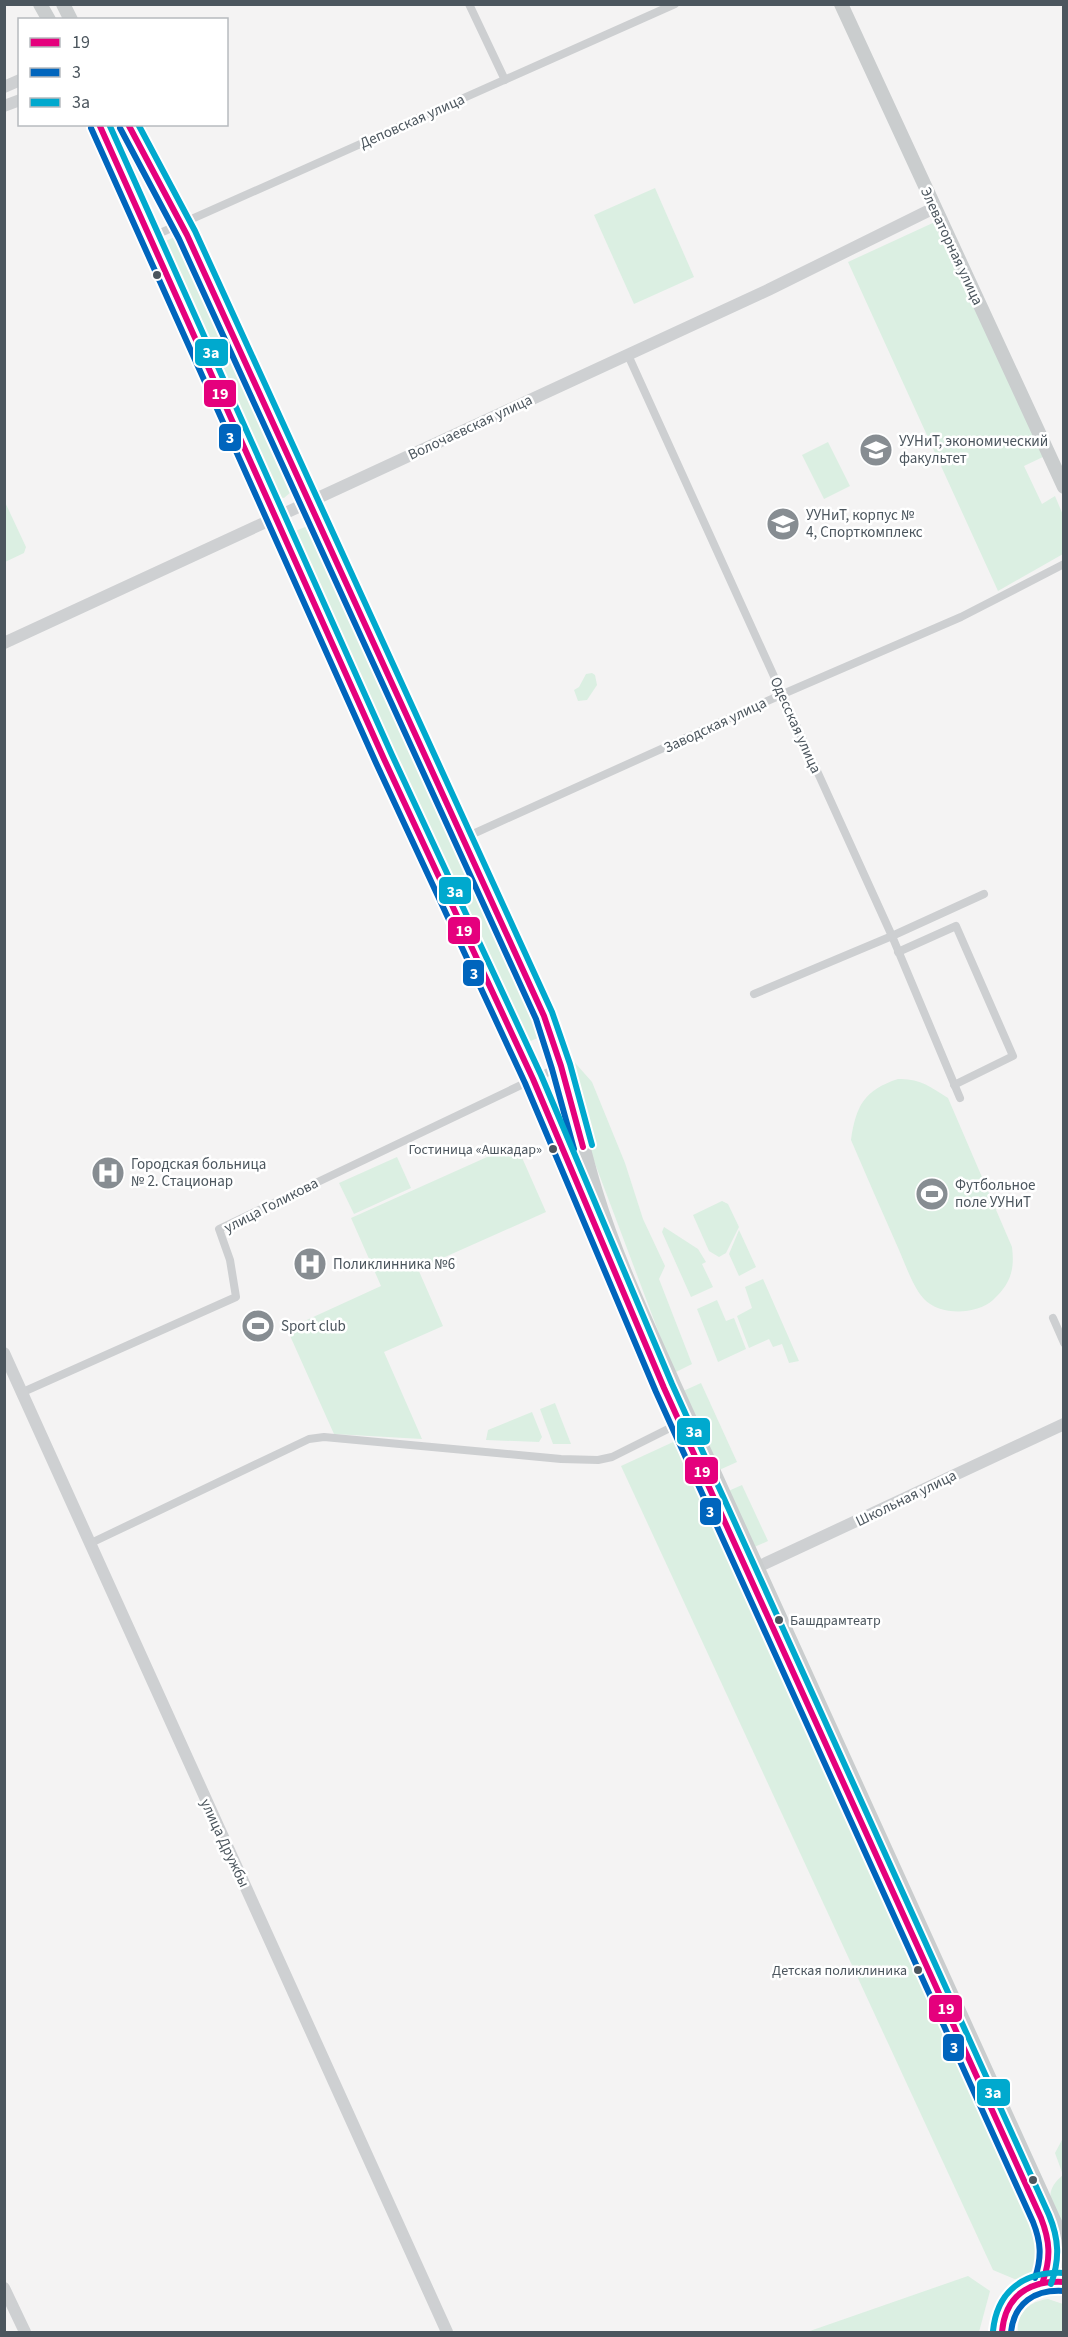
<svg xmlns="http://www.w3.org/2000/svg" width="1068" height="2337" viewBox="0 0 1068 2337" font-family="'Source Sans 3',sans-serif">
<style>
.green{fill:#dbefe2}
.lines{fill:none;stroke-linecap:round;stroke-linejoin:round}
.street{stroke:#cdcfd1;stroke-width:8}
.secondary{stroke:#ced0d2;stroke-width:12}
.primary{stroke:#cacdce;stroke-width:14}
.bus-1-casing{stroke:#fff;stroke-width:10}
.bus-2-casing{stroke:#fff;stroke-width:10}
.bus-3-casing{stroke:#fff;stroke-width:10}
.bus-1{stroke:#e5007d;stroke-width:6}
.bus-2{stroke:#0065bd;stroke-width:6}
.bus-3{stroke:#00a9ce;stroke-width:6}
.bus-dot{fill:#4c565e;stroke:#fff;stroke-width:2}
.labels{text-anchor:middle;stroke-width:5;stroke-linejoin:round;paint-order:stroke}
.bus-label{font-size:14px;fill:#4c565e;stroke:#fff;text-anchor:end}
.street-label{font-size:15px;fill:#4c565e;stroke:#fff}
.poi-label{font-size:15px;fill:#4c565e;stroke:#fff;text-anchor:start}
.line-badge{stroke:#fff;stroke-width:2}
.badge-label{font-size:16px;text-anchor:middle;font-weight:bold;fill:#fff}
</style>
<rect width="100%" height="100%" fill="#f4f3f3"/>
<g class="green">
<polygon points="114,125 122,125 167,208 165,212 162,211"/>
<polygon points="655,188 694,277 634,304 594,215"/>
<polygon points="937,221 1045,456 1024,466 1042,504 1055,496 1063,515 1063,554 998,591 848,262"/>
<polygon points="179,235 294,485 291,492 284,498 271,495 159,244"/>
<polygon points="828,442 850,486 824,499 802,455"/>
<polygon points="4,500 26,547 24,553 5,562"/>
<polygon points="312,524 536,1020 540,1037 526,1043 516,1034 286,535"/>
<polygon points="592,673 595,675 597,685 587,700 578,701 574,690 579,687 586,674"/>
<polygon points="561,1047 592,1082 625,1163 643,1219 665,1266 659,1279 692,1364 674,1373 585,1137"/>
<path d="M898,1079C919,1078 931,1087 948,1098L1012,1247C1015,1271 1010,1284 993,1300C976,1315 940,1316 924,1299C913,1287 906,1266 899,1250C883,1214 867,1177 851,1140C856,1106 864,1090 898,1079Z"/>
<polygon points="553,1140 648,1371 643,1374 548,1142"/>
<polygon points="516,1144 546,1212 418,1269 443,1326 384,1352 422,1439 334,1434 287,1329 381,1286 351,1218"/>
<polygon points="397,1157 411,1188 354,1214 339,1183"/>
<polygon points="722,1201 728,1204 739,1227 726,1253 719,1257 709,1251 693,1215"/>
<polygon points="664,1227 698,1249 706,1262 702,1264 713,1287 691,1297 662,1232"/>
<polygon points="739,1230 756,1267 739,1276 729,1254"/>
<polygon points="763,1279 799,1361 789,1363 782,1344 773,1347 769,1339 749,1348 737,1316 752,1308 745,1287"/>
<polygon points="717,1300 726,1321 734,1318 746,1349 718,1362 697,1309"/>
<polygon points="701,1383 737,1462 717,1471 681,1392"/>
<polygon points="555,1403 571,1444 553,1444 540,1409"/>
<polygon points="532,1412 542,1437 539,1442 486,1440 488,1430"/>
<polygon points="684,1437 1044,2244 1044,2266 1019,2281 993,2270 621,1466"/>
<polygon points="742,1485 768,1541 752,1548 726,1492"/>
<path d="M1063,2138V2229C1054,2206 1040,2194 1063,2175L1055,2153Z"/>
<polygon points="968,2276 990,2291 979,2332 807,2332"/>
<path d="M1048,2299L1063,2304V2332H1018C1016,2313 1030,2301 1048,2299Z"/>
</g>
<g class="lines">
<g class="street">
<polyline points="469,4 505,80"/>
<polyline points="149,238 675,4"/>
<polyline points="628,355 892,936 960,1098"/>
<polyline points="464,838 783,694 961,617 1064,564"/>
<polyline points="898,952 956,926 1013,1056 954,1085"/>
<polyline points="754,994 892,936 984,894"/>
<polyline points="1053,1318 1064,1343"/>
<polyline points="23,1392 236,1297 230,1260 219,1229 561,1066"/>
<polyline points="91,1543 309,1439 324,1437 561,1459 598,1460 612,1457 684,1421"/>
</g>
<g class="secondary">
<polyline points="4,87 20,80"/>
<polyline points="4,106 20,100"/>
<polyline points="4,643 768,290 934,208"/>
<polyline points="4,1353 447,2332"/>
<polyline points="749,1571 1064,1424"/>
<polyline points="4,2288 25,2332"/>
</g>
<g class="primary">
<polyline points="40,4 49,20"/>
<polyline points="63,4 71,20"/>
<polyline points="841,4 1064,487"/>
<path d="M99,124L384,759L533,1079L664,1388L1031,2197C1045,2228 1058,2247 1043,2281"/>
<path d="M128,124L187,235L544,1016C568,1072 578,1134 596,1192C616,1258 646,1321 674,1384L1064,2242"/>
<path d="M1002,2332C1001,2299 1032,2277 1064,2282"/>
</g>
<defs>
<g id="bus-1">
<path d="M99,124L384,759L533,1079L664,1388L1041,2218C1050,2241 1051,2258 1043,2281"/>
<polyline points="128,124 187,235 544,1016 561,1066 583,1147"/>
<path d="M1002,2332C1005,2296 1029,2280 1064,2282"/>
</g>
<g id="bus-2">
<path d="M91,128L376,763L525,1083L656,1392L1033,2222C1041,2242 1042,2257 1035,2278"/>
<polyline points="120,128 179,239 536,1019 552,1069 574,1149"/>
<path d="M1011,2332C1014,2303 1035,2289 1064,2291"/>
</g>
<g id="bus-3">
<path d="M109,124L392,755L541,1075L672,1384L1049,2215C1059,2239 1060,2259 1051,2284"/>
<polyline points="138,124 195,231 552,1012 570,1064 592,1145"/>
<path d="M993,2331C997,2291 1024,2271 1064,2273"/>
</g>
</defs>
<use href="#bus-1" class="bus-1-casing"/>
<use href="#bus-2" class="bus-2-casing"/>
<use href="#bus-3" class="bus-3-casing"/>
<use href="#bus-1" class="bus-1"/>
<use href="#bus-2" class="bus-2"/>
<use href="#bus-3" class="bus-3"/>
</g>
<defs>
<symbol id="university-disc" viewBox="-11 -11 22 22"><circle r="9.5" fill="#878d92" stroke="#fff"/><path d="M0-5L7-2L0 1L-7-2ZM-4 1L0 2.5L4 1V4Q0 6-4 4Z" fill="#fff"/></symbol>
<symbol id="hospital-disc" viewBox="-11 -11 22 22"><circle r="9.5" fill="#878d92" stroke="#fff"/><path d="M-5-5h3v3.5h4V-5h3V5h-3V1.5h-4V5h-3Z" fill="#fff"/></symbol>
<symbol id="stadium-disc" viewBox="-11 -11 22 22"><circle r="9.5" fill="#878d92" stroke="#fff"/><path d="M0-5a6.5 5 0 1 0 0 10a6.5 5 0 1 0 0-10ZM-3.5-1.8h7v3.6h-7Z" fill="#fff"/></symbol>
</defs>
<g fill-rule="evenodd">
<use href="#university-disc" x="857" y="431" width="38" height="38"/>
<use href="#university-disc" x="764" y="505" width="38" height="38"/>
<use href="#hospital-disc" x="89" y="1154" width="38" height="38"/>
<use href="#stadium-disc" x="913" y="1175" width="38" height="38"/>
<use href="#hospital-disc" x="291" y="1245" width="38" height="38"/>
<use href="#stadium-disc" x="239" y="1307" width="38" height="38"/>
</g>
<g class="bus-dot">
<circle cx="157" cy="275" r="5"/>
<circle cx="553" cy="1149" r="5"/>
<circle cx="779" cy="1620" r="5"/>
<circle cx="918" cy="1970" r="5"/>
<circle cx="1033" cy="2180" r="5"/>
</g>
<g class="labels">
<g class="bus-label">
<text x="542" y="1154">Гостиница «Ашкадар»</text>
<text x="790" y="1625" text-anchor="start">Башдрамтеатр</text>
<text x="907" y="1975">Детская поликлиника</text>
</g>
<g class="street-label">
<text transform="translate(412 121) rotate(-24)" y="5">Деповская улица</text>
<text transform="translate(952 246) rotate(65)" y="5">Элеваторная улица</text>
<text transform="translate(470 427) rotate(-25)" y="5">Волочаевская улица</text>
<text transform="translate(715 725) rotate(-25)" y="5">Заводская улица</text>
<text transform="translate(796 725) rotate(66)" y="5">Одесская улица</text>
<text transform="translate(271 1205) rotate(-27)" y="5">улица Голикова</text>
<text transform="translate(906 1498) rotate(-26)" y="5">Школьная улица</text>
<text transform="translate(225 1843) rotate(65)" y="5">улица Дружбы</text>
</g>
<g class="poi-label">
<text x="899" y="446">УУНиТ, экономический<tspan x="899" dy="17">факультет</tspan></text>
<text x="806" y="520">УУНиТ, корпус №<tspan x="806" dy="17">4, Спорткомплекс</tspan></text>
<text x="131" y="1169">Городская больница<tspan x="131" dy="17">№ 2. Стационар</tspan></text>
<text x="955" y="1190">Футбольное<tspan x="955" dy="17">поле УУНиТ</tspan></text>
<text x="333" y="1269">Поликлинника №6</text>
<text x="281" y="1331">Sport club</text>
</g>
</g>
<g class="line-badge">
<rect x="194" y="338" width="35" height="29" rx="6" fill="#00a9ce"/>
<rect x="203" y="379" width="34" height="29" rx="6" fill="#e5007d"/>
<rect x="218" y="423" width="24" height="29" rx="6" fill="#0065bd"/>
<rect x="438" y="876" width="34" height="29" rx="6" fill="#00a9ce"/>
<rect x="447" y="916" width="34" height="29" rx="6" fill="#e5007d"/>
<rect x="462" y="959" width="23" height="28" rx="6" fill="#0065bd"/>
<rect x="676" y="1417" width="35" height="29" rx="6" fill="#00a9ce"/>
<rect x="684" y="1456" width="35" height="29" rx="6" fill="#e5007d"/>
<rect x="699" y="1497" width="23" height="29" rx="6" fill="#0065bd"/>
<rect x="928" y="1994" width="35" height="29" rx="6" fill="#e5007d"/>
<rect x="942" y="2033" width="23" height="29" rx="6" fill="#0065bd"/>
<rect x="976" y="2078" width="35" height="29" rx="6" fill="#00a9ce"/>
</g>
<g class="badge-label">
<text x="211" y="358">3а</text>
<text x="220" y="399">19</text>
<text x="230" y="443">3</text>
<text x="455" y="897">3а</text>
<text x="464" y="936">19</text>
<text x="474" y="979">3</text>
<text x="694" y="1437">3а</text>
<text x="702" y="1477">19</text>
<text x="710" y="1517">3</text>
<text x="946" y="2014">19</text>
<text x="954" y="2053">3</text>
<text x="993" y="2098">3а</text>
</g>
<rect width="1068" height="2337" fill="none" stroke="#4c565e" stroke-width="12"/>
<rect x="18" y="18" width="210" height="108" fill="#ffffff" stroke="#b7bbbf" stroke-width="1.5"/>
<rect x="30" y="38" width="30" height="9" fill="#e5007d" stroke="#b7bbbf" stroke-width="1.5"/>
<text x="72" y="48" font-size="18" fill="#4c565e">19</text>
<rect x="30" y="68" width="30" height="9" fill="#0065bd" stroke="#b7bbbf" stroke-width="1.5"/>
<text x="72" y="78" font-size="18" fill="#4c565e">3</text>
<rect x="30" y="98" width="30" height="9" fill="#00a9ce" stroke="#b7bbbf" stroke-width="1.5"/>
<text x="72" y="108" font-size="18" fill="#4c565e">3а</text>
</svg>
